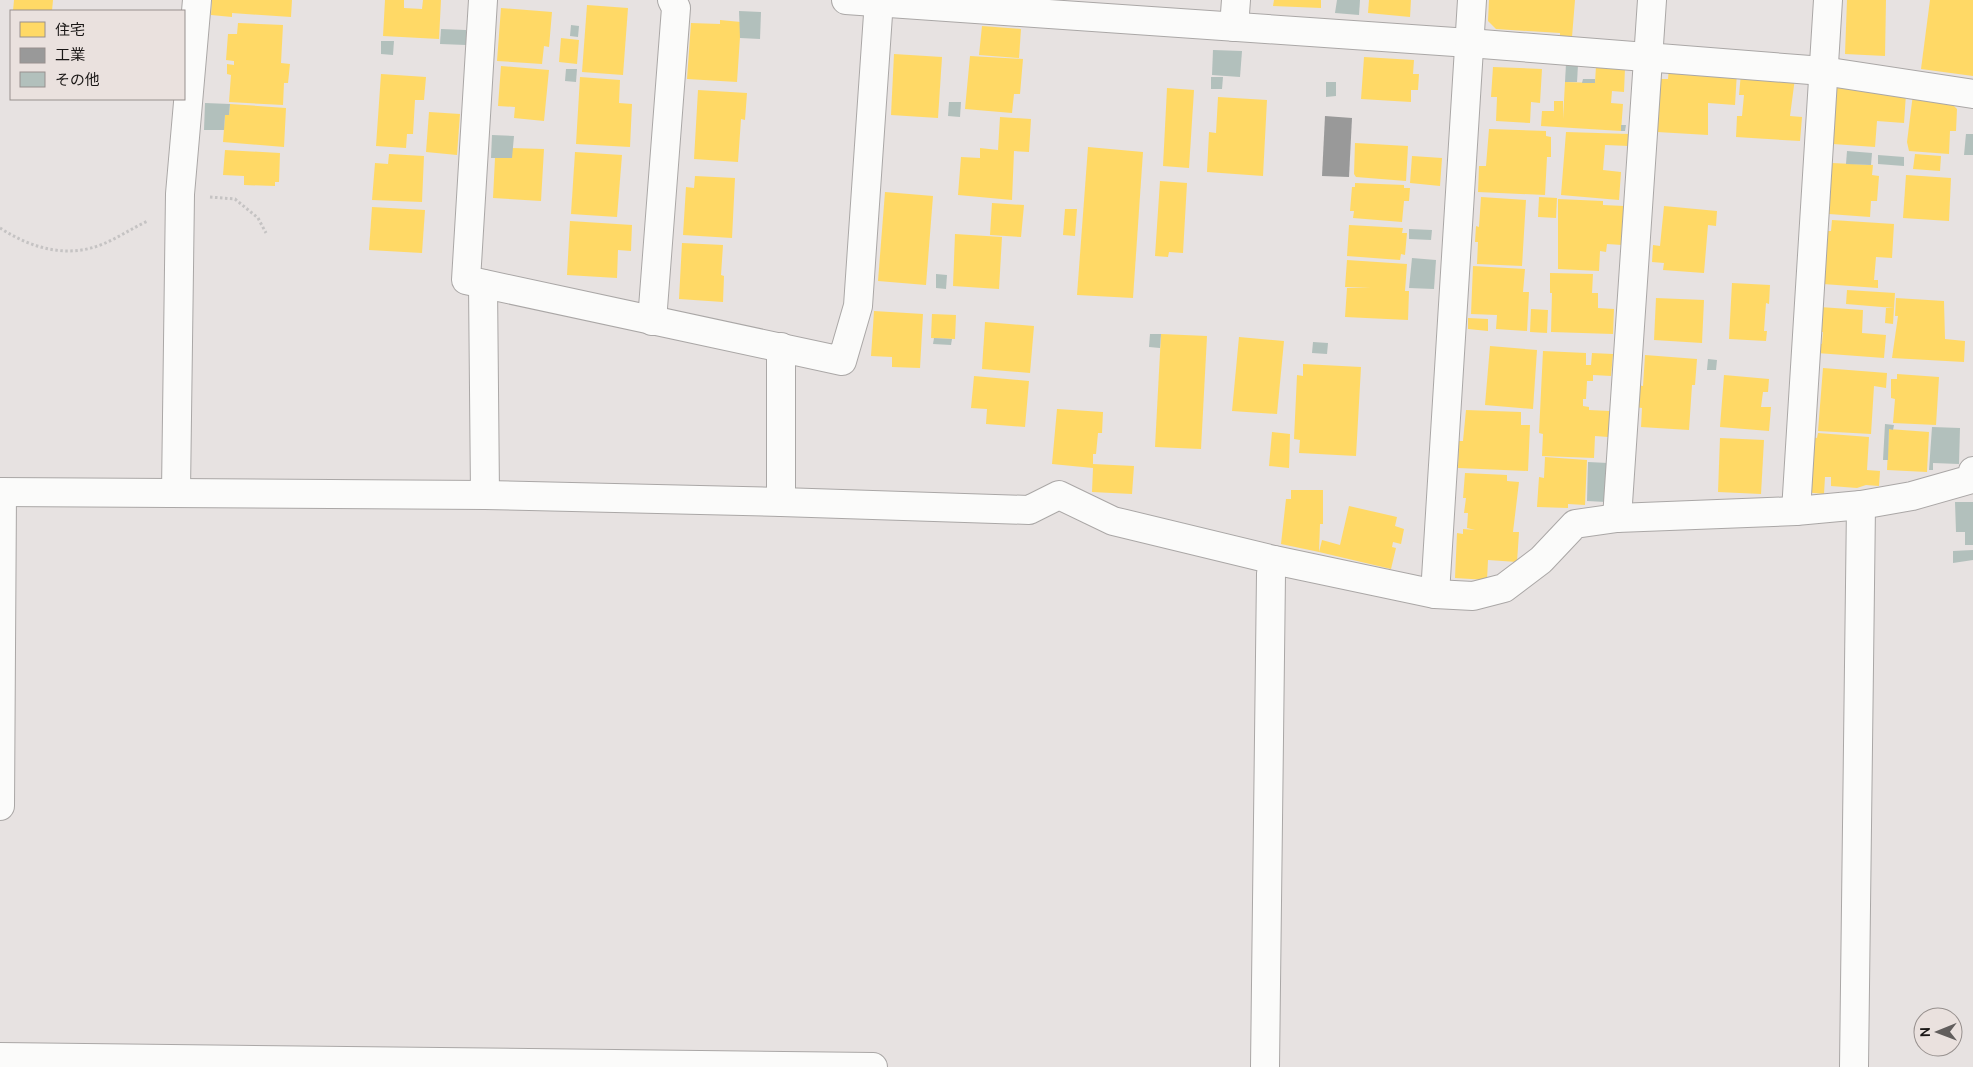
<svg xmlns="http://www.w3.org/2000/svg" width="1973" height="1067" viewBox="0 0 1973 1067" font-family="Ubuntu,'Noto Sans JP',sans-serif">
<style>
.homes{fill:#ffd966}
.industry{fill:#999}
.building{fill:#b2c0bc}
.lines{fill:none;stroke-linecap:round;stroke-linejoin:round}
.minor-casing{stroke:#aaa7a6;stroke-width:30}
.path{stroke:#c5c3c3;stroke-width:3;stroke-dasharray:2.5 2.5;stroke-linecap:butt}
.minor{stroke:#fbfbfa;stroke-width:28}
</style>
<rect width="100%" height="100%" fill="#e7e2e1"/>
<g class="homes">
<polygon points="14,0 53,0 52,11 13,11"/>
<polygon points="212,0 292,0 291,17 232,13 232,17 211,15"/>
<polygon points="385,0 404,0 404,8 422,9 423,0 441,0 439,39 383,36"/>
<polygon points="1274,0 1321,0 1321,8 1273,6"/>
<polygon points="1369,0 1411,0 1410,17 1368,13"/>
<polygon points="1489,0 1575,0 1572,37 1560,36 1560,33 1496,29 1488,21"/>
<polygon points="1847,0 1886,0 1885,56 1845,54"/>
<polygon points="1930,0 1973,0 1973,76 1921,69"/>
<polygon points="587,5 628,8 623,75 582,72"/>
<polygon points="501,8 552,12 549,47 544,46 542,64 497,61"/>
<polygon points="720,20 741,22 737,82 687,79 691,23 720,24"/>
<polygon points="238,23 283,25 281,63 290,64 288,83 284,83 283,105 229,102 231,75 227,74 227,64 234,65 234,61 226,60 228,34 237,34"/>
<polygon points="982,26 1021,29 1019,58 979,55"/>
<polygon points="561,38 579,40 577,64 559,62"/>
<polygon points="894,54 942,57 938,118 891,115"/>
<polygon points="970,56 1023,59 1020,94 1014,94 1012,113 965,109"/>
<polygon points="1364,57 1414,60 1413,74 1419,74 1418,90 1411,90 1411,102 1361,99"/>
<polygon points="501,66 549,70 544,121 514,118 515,107 498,106"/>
<polygon points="1596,66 1625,68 1624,92 1612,91 1611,103 1623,104 1621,131 1541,126 1542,111 1554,111 1554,101 1563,101 1563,119 1565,82 1595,83"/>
<polygon points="1493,67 1542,69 1540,103 1531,102 1530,123 1496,121 1497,97 1491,97"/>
<polygon points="1669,68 1737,72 1735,105 1708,103 1708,135 1657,132 1660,79 1668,79"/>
<polygon points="1741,73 1795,78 1790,116 1802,117 1800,141 1736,137 1737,116 1742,116 1744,95 1739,95"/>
<polygon points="381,74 426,77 424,100 415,100 413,134 407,134 406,148 376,146"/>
<polygon points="580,77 620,80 619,103 632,104 630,147 576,144"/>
<polygon points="1837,87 1906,94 1904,123 1877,121 1875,147 1833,144"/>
<polygon points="1167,88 1194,90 1189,168 1163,166"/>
<polygon points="698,90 747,93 745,120 741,119 738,162 694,159"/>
<polygon points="1913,94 1951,103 1957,109 1956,131 1950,131 1949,154 1909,151 1907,142"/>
<polygon points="1218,97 1267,100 1263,176 1207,172 1209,132 1216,133"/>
<polygon points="230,104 286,108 284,147 223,142 225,115 229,115"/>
<polygon points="429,112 460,114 457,155 426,152"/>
<polygon points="1000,117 1031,119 1029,152 1014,151 1012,200 958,195 961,157 980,158 980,148 998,150"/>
<polygon points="1489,129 1546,131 1546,136 1551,137 1551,157 1547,157 1545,195 1478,192 1479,166 1486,166"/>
<polygon points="1566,132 1629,134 1629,146 1605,145 1603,170 1621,172 1619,200 1561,195"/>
<polygon points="1355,143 1408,146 1406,181 1356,177 1354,174"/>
<polygon points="1088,147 1143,152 1133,298 1077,295"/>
<polygon points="512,148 544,149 541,201 493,198 495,158 512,158"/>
<polygon points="225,150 280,153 279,182 275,182 275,186 244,185 244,176 223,175"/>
<polygon points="575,152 622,155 617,217 571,214"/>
<polygon points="389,154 424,156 422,202 372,200 375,163 388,164"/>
<polygon points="1915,154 1941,156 1940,171 1913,169"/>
<polygon points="1412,156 1442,158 1440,186 1410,183"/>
<polygon points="1832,163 1873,165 1872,175 1879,176 1877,201 1871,201 1870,217 1829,214"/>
<polygon points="1906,175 1951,178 1949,221 1903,218"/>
<polygon points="695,176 735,178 732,238 683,235 686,187 694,188"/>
<polygon points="1160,181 1187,183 1183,253 1169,252 1168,257 1155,256"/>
<polygon points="1355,183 1404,185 1404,188 1410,188 1409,201 1404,201 1402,222 1353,218 1354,211 1350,211 1352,187 1355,187"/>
<polygon points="885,192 933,196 926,285 878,281"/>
<polygon points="1481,197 1526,200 1522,266 1477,264 1478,242 1475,242 1476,226 1479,227"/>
<polygon points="1539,197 1557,198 1556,218 1538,217"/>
<polygon points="1558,199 1603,201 1603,205 1624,206 1622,245 1607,244 1606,252 1600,251 1599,271 1558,269"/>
<polygon points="992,203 1024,205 1021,237 990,235"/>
<polygon points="1664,206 1717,211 1716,226 1708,225 1704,273 1663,270 1664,263 1652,262 1653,245 1660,246"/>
<polygon points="372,207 425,210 422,253 369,250"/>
<polygon points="1065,209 1077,209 1075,236 1063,235"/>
<polygon points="1832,220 1894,224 1892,258 1876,257 1874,280 1878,280 1878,288 1823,284 1827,231 1831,231"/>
<polygon points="570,221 632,225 631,251 618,250 617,278 567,275"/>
<polygon points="1349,225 1403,228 1402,233 1407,233 1405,255 1401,254 1400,260 1347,256"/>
<polygon points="955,234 1002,237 999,289 953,286"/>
<polygon points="682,243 723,245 721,275 724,276 723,302 679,299"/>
<polygon points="1347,260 1407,264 1405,291 1409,291 1408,320 1345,317 1347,288 1370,288 1345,287"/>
<polygon points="1473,266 1525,269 1523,292 1529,292 1527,331 1496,329 1497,315 1471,314"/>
<polygon points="1550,273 1593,274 1592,293 1598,293 1598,308 1614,309 1613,334 1551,332 1552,293 1550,293"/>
<polygon points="1732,283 1770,285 1769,304 1766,303 1764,331 1767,331 1766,341 1729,339"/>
<polygon points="1847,290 1895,293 1894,308 1846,304"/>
<polygon points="1656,298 1704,300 1702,343 1654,340"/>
<polygon points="1896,298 1944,301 1945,339 1965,341 1964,362 1892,358 1898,316 1895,316"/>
<polygon points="1820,307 1863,310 1862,333 1886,335 1884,358 1817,353 1818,343 1822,344 1823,332 1818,332"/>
<polygon points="1886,308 1894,308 1893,324 1885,323"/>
<polygon points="1531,309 1548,310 1547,333 1530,332"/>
<polygon points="874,311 923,314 920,368 892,367 892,357 871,356"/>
<polygon points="932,314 956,315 955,339 931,338"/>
<polygon points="1468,318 1488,319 1488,331 1468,329"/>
<polygon points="985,322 1034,326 1030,373 982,369"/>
<polygon points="1161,334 1207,336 1201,449 1155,447"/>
<polygon points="1239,337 1284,341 1277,414 1232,411"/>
<polygon points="1490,346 1537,350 1533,409 1485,405"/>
<polygon points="1543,351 1586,353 1586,365 1591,365 1592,353 1613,354 1611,376 1593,375 1593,381 1587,381 1586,399 1583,399 1583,406 1589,407 1589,410 1610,411 1608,437 1595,436 1594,458 1542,456 1543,434 1539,433"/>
<polygon points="1645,355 1697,359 1695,385 1692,385 1689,430 1641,427 1642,408 1635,407 1637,385 1643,386"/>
<polygon points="1303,364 1361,367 1356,456 1299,453 1300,440 1294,439 1297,375 1303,376"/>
<polygon points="1823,368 1887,373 1886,388 1874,386 1871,434 1818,431"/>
<polygon points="1897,374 1939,377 1936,425 1893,423 1895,399 1891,398 1891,379 1897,379"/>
<polygon points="1724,375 1769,379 1768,392 1763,392 1761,407 1771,407 1769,431 1720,427"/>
<polygon points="974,376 1029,381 1025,427 986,424 987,409 971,408"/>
<polygon points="1057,409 1103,412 1102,433 1098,433 1096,454 1093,454 1093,464 1134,466 1132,494 1092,492 1093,468 1052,464"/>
<polygon points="1466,410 1521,412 1521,425 1530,425 1528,471 1458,468 1459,441 1463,441"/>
<polygon points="1889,429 1929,432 1927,472 1887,470"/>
<polygon points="1272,432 1290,434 1289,468 1269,466"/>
<polygon points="1818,433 1869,437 1867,470 1880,471 1879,486 1866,485 1857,488 1831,486 1831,477 1825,477 1824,494 1804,492 1812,437 1817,438"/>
<polygon points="1720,438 1764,440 1761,494 1718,492"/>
<polygon points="1545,457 1587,460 1585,505 1568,504 1568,508 1537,507 1539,477 1544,478"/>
<polygon points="1465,473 1507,475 1507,481 1519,482 1513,532 1519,532 1517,562 1488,560 1487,580 1455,578 1457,533 1463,534 1463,529 1475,530 1467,528 1468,513 1464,513 1466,498 1463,498"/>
<polygon points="1291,490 1323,490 1323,524 1320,524 1319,552 1281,544 1286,499 1291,499"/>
<polygon points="1349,506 1397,517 1395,526 1404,529 1401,544 1393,542 1392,547 1396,548 1391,569 1319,552 1322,540 1340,545"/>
</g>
<polygon class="industry" points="1325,116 1352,118 1349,177 1322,176"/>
<g class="building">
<polygon points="1337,0 1360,0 1359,15 1335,13"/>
<polygon points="739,11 761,12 760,39 740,38"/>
<polygon points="571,25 579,26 578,37 570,36"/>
<polygon points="441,29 466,30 466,45 440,44"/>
<polygon points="381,41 394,41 393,55 381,54"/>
<polygon points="1213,50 1242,51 1240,77 1212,75"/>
<polygon points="1566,64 1578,65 1577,82 1565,82"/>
<polygon points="566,69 577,69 576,82 565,81"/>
<polygon points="1211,77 1223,77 1222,89 1211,89"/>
<polygon points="1583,79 1595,79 1595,83 1582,83"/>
<polygon points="1326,82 1336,82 1336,96 1326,97"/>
<polygon points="949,102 961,102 960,117 948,116"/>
<polygon points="205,103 230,104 229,115 225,115 224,130 204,130"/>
<polygon points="1621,125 1626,125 1625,131 1621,131"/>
<polygon points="1966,134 1973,134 1973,155 1964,155"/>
<polygon points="492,135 514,136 512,158 491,158"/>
<polygon points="1847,151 1872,153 1871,165 1846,164"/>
<polygon points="1878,155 1904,157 1904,166 1878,164"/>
<polygon points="1409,229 1432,230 1431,240 1409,239"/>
<polygon points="1412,258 1436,260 1434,289 1409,288"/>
<polygon points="936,274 947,275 946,289 936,288"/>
<polygon points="1150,334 1161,334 1160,348 1149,347"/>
<polygon points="934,338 952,339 951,345 933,344"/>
<polygon points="1313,342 1328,343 1327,354 1312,353"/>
<polygon points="1708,359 1717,360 1716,370 1707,370"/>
<polygon points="1885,424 1894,425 1893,430 1889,429 1888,460 1883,460"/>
<polygon points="1932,427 1960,428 1959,464 1933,463 1933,470 1929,470"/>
<polygon points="1588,462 1608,463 1606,502 1587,501"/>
<polygon points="1955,502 1973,502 1973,545 1965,545 1965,532 1956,532"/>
<polygon points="1973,550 1973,560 1953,563 1953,551"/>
</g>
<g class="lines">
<defs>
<g id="minor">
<polyline points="483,0 466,280 842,361 858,306 879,0"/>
<polyline points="846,0 1469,43 1823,71 1973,94"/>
<polyline points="1828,0 1796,511 1861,505 1912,496 1972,479 1973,471"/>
<polyline points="1234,27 1236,0"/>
<polyline points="483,284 485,495"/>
<polyline points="652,321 676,8 672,0"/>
<polyline points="176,491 180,194 197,0"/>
<polyline points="0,492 485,495 781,502 781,347"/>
<polyline points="781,502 1029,510 1059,495 1113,521 1274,560"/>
<polyline points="1617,518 1652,0"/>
<polyline points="1435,594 1472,0"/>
<polyline points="0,806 2,492"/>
<polyline points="0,1057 873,1067"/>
<polyline points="1265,1067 1271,574 1274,560 1435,594 1473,596 1504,588 1541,560 1575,524 1617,518 1796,511"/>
<polyline points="1854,1067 1861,505"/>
</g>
</defs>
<use href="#minor" class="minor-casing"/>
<g class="path">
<polyline points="210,197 235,199 258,218 266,233"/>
<path d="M0,228C31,248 67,259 103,244C118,238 132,228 148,221"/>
</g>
<use href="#minor" class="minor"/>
</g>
<rect x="10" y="10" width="175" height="90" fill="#eae1de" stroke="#97908e"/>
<rect x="20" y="22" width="25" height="15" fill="#ffd966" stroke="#97908e"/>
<text x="55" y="35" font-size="15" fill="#1a1716">住宅</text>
<rect x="20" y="48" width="25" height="15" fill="#999999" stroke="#97908e"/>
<text x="55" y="60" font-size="15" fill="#1a1716">工業</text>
<rect x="20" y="72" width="25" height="15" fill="#b2c0bc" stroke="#97908e"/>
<text x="55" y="85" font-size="15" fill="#1a1716">その他</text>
<g transform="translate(1938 1032) rotate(269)"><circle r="24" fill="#eae1de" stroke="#97908e"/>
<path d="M0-4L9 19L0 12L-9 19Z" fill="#625e5d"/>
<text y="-8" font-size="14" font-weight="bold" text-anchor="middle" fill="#1a1716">N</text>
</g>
</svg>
